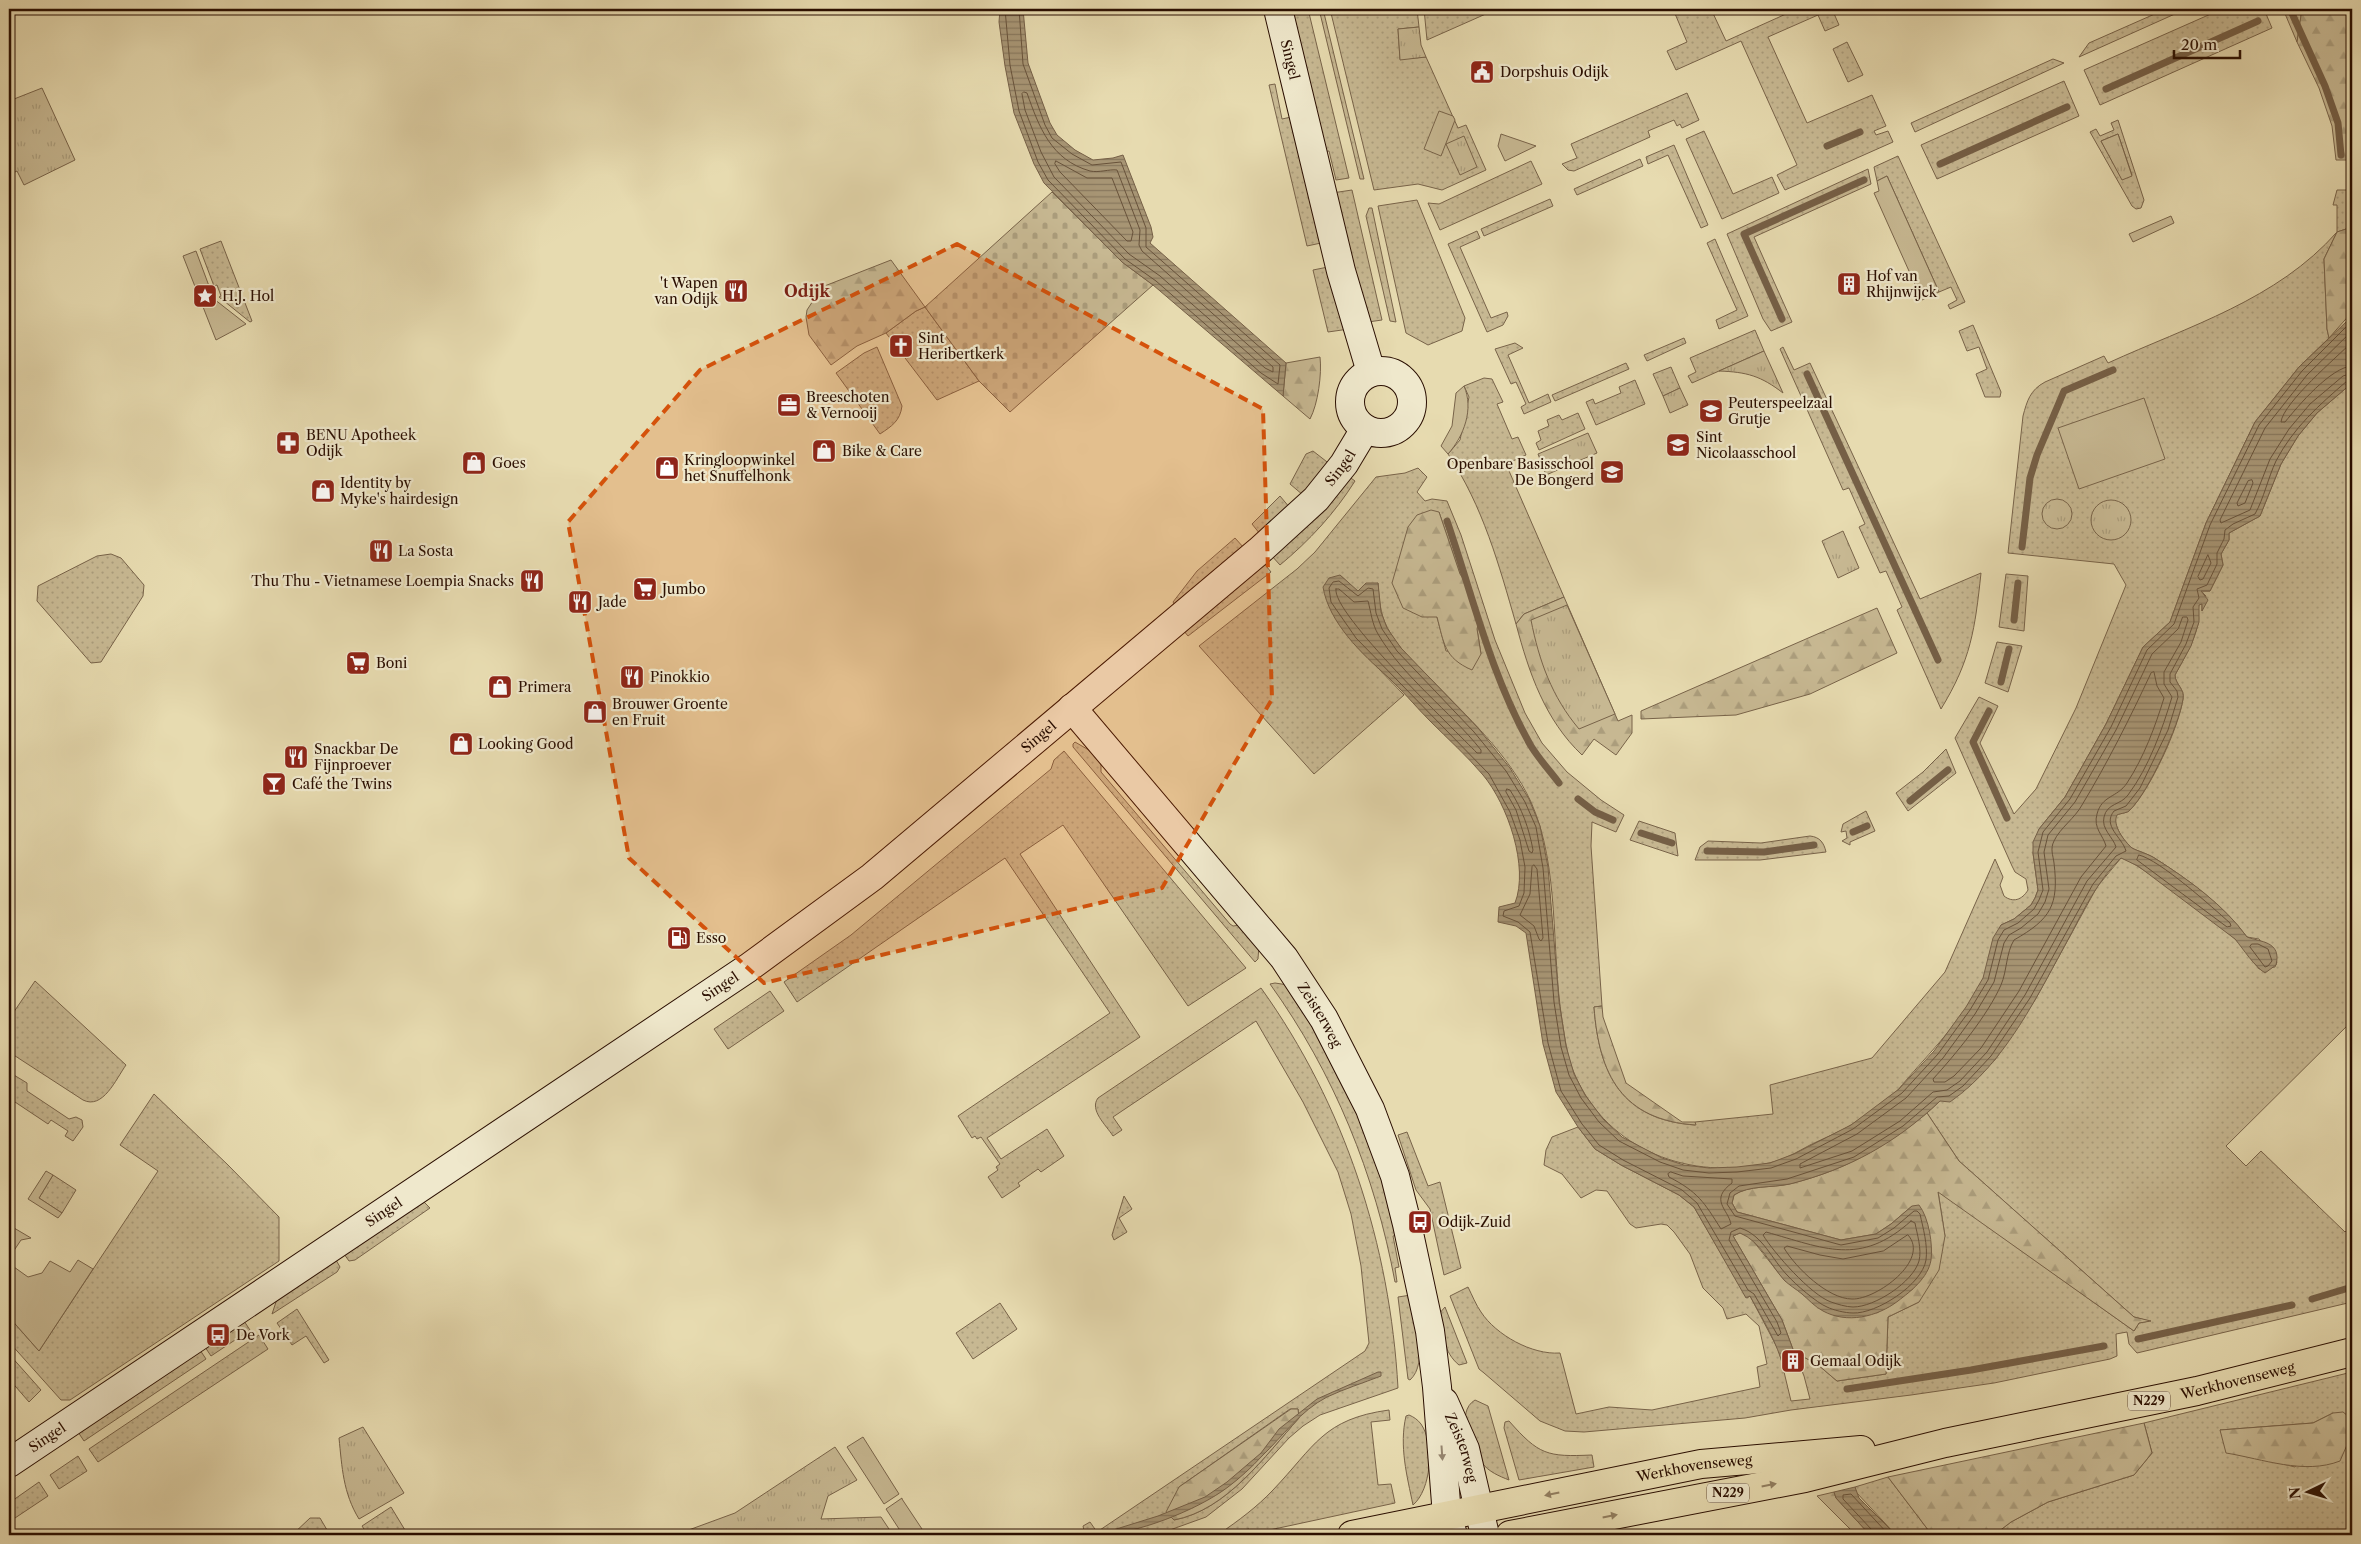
<svg xmlns="http://www.w3.org/2000/svg" width="2361" height="1544" viewBox="0 0 2361 1544" font-family="'Libre Caslon Text',serif">
<style>
.grass{fill:url(#grass-dots);stroke:#786349;fill-rule:evenodd}
.forest{fill:url(#forest-firs);stroke:#786349}
.cemetery{fill:url(#cemetery-stones);stroke:#786349}
.park{fill:url(#park-tufts);stroke:#786349}
.garden{fill:#c7b892;stroke:#786349}
.water{fill:url(#water-rules);stroke:#755f46}
.lines{fill:none;stroke-linecap:round;stroke-linejoin:round}
.shore{stroke:#68523a;stroke-width:1}
.stream{stroke:#755f46;stroke-width:7}
.secondary-casing{stroke:#2a0e00;stroke-width:30}
.primary-casing{stroke:#2a0e00;stroke-width:30}
.secondary{stroke:#efe8cc;stroke-width:28}
.primary{stroke:#e7dbb0;stroke-width:28}
.oneway{fill:#968670}
.oneway2{fill:#927f61}
.marked{fill:#d5520b;fill-opacity:0.2;stroke:#d5520b;stroke-width:4;stroke-dasharray:10 6;stroke-linejoin:round}
.labels{text-anchor:middle;stroke-width:4.5;stroke-linejoin:round;paint-order:stroke}
.shield{fill:#efe8cc;stroke:#654f3d;stroke-width:1}
.shield-label{font-size:12px;font-weight:bold;fill:#2a0e00}
.street-label{font-size:14px;fill:#2a0e00;stroke:#efe8cc}
.poi-label{font-size:14px;fill:#2a0e00;stroke:#efe8cc;text-anchor:start}
.quarter-label{font-size:16px;font-weight:bold;fill:#7a1f14;stroke:#efe8cc}
</style>
<defs>
<pattern id="grass-dots" width="8" height="8" patternUnits="userSpaceOnUse" patternTransform="scale(1.25)"><rect width="8" height="8" fill="#c7b892"/><path d="M2 2h.1M6 6h.1" fill="none" stroke="#ab9d7c" stroke-width="1.8" stroke-linecap="round"/></pattern>
<pattern id="forest-firs" width="22" height="20" patternUnits="userSpaceOnUse" patternTransform="scale(1.25)"><rect width="22" height="20" fill="#c7b892"/><path d="M5 1l3.5 6h-7zM16 11l3.5 6h-7z" fill="#ab9d7c"/></pattern>
<pattern id="cemetery-stones" width="16" height="16" patternUnits="userSpaceOnUse" patternTransform="scale(1.25)"><rect width="16" height="16" fill="#c7b892"/><path d="M2 7V4a2 2 0 0 1 4 0v3zM10 15v-3a2 2 0 0 1 4 0v3z" fill="#ab9d7c"/></pattern>
<pattern id="park-tufts" width="24" height="20" patternUnits="userSpaceOnUse" patternTransform="scale(1.25)"><rect width="24" height="20" fill="#c7b892"/><path d="M3 7l-1-3M5 7V3M7 7l1-3M15 17l-1-3M17 17v-4M19 17l1-3" fill="none" stroke="#ab9d7c"/></pattern>
<pattern id="water-rules" width="6" height="5" patternUnits="userSpaceOnUse" patternTransform="scale(1.25)"><rect width="6" height="5" fill="#a79574"/><path d="M0 2.5h6" fill="none" stroke="#88785d"/></pattern>
</defs>
<rect width="100%" height="100%" fill="#e7dbb0"/>
<filter id="stains"><feTurbulence type="fractalNoise" baseFrequency=".004" numOctaves="4"/><feColorMatrix values="0 0 0 0 .2 0 0 0 0 .09 0 0 0 0 .02 0 0 0 .5 -.17"/></filter>
<radialGradient id="worn" r=".72"><stop offset=".6" stop-color="#630" stop-opacity="0"/><stop offset="1" stop-color="#630" stop-opacity=".3"/></radialGradient>
<g class="grass">
<polygon points="1288,9 1308,9 1349,178 1336,180 1329,151 1322,152"/>
<polygon points="1319,9 1323,9 1364,179 1360,179"/>
<polygon points="1330,9 1417,9 1419,27 1398,29 1400,59 1426,57 1458,128 1466,125 1486,170 1442,190 1418,184 1374,190"/>
<polygon points="1424,9 1497,9 1427,40"/>
<polygon points="1673,9 1711,9 1726,41 1797,9 1832,9 1839,25 1825,31 1818,15 1768,37 1807,123 1872,95 1886,126 1874,131 1876,135 1888,131 1893,142 1785,190 1777,175 1797,165 1741,41 1676,70 1667,51 1687,42"/>
<polygon points="2166,9 2186,9 2079,57 2089,43"/>
<polygon points="2222,9 2264,9 2272,28 2100,105 2084,70"/>
<polygon points="2283,9 2302,9 2297,42"/>
<polygon points="1847,42 1863,75 1848,82 1833,49"/>
<polygon points="2053,59 2064,63 1915,132 1911,123"/>
<polygon points="2064,81 2079,116 1937,179 1921,145"/>
<polygon points="1275,84 1282,119 1291,117 1321,243 1307,246 1269,85"/>
<polygon points="1687,93 1699,120 1682,128 1680,124 1677,126 1674,120 1648,131 1650,137 1574,171 1568,170 1562,164 1577,158 1571,144"/>
<path d="M2118,120L2144,200L2141,208L2136,209L2132,206L2090,132L2096,129L2100,136L2114,130L2111,123ZM2118,134L2132,175L2122,179L2101,141Z"/>
<polygon points="1704,131 1733,194 1772,177 1779,193 1722,219 1686,139"/>
<polygon points="1674,145 1708,225 1701,228 1668,155 1648,164 1646,157"/>
<polygon points="1898,156 1965,302 1950,309 1948,305 1957,300 1951,287 1939,292 1887,176 1877,181 1874,167"/>
<polygon points="1640,159 1643,166 1577,195 1574,189"/>
<polygon points="1531,161 1542,184 1440,230 1428,203 1439,204"/>
<polygon points="1868,169 1871,184 1754,237 1792,322 1771,331 1763,319 1727,234"/>
<polygon points="1352,190 1382,320 1368,322 1332,193"/>
<path d="M2337,190H2352V227L2337,232L2324,259L2327,329L2329,338L2299,367L2255,422L2206,523L2170,622L2143,647L2106,724L2065,797L2039,829L2033,853L2038,890L2035,898L2031,905L2014,919L2001,925C1995,943 1991,962 1983,979C1965,1017 1935,1047 1908,1078C1904,1082 1901,1087 1897,1091C1883,1103 1867,1115 1851,1125C1838,1133 1824,1138 1810,1145C1797,1152 1784,1160 1769,1163C1691,1181 1608,1151 1575,1075C1567,1058 1565,1038 1562,1020C1551,950 1560,867 1531,802C1509,754 1466,716 1431,679C1415,663 1397,647 1387,627C1380,614 1379,598 1378,583L1358,592L1340,575L1352,641L1404,695L1314,774L1199,646L1297,569L1315,552L1376,477L1405,473L1418,468L1427,477L1417,492L1425,501L1432,499L1447,501L1461,535L1495,640L1525,713L1542,743L1567,772L1601,800L1624,815L1616,832L1592,822L1591,846L1602,1006L1594,1007C1599,1075 1622,1120 1695,1125V1122L1773,1114L1770,1085L1872,1058L1945,972L1995,859L2003,877L2000,885L2004,896C2013,903 2022,900 2028,890L2026,879L2015,872L2012,866L1955,738L1979,697L1998,706L1980,743L2014,814L2036,789L2076,708L2126,585L2114,564L2008,553L2023,416C2027,401 2030,390 2045,382L2104,356L2108,363C2189,326 2277,300 2337,232V205H2333ZM1439,512L1460,574L1470,589L1479,620L1477,629L1481,654L1446,651L1437,617Z"/>
<polygon points="1550,199 1553,206 1484,236 1481,229"/>
<polygon points="1417,200 1465,318 1462,331 1428,345 1406,333 1378,206"/>
<polygon points="1369,208 1372,208 1396,322 1390,321 1366,216"/>
<polygon points="1477,231 1480,238 1460,247 1491,318 1507,312 1508,316 1503,325 1487,332 1448,244"/>
<polygon points="1715,239 1748,316 1719,329 1716,320 1737,310 1707,243"/>
<polygon points="221,241 252,321 250,322 219,297 221,296 217,285 214,286 200,249"/>
<polygon points="1328,267 1349,329 1328,332 1313,270"/>
<polygon points="925,307 979,381 937,400 886,333 916,311"/>
<polygon points="1973,325 2001,392 2000,397 1985,397 1976,374 1987,369 1979,347 1967,351 1959,331"/>
<polygon points="1755,330 1764,351 1692,383 1688,376 1696,372 1690,358"/>
<polygon points="1684,338 1686,343 1647,361 1644,355"/>
<polygon points="1515,343 1523,348 1508,355 1529,403 1548,394 1551,402 1524,414 1521,407 1526,404 1516,382 1511,384 1495,349"/>
<path d="M877,347L902,406C900,421 892,426 880,434L836,373L864,353Z"/>
<path d="M1783,347L1794,370L1810,363L1920,599L1981,573C1975,629 1971,660 1941,709L1897,610L1902,607L1886,571L1880,573L1859,527L1865,524L1849,488L1843,490L1780,349Z"/>
<polygon points="1626,363 1629,369 1555,401 1552,395"/>
<polygon points="1671,367 1680,388 1663,396 1653,374"/>
<path d="M1484,378L1492,379L1503,402L1497,404L1512,439L1518,437L1526,455L1506,464L1564,597L1524,614L1516,624C1499,565 1483,506 1448,454L1460,440L1469,397L1464,386Z"/>
<polygon points="1635,380 1645,404 1596,425 1586,402 1593,399 1595,404 1621,393 1619,387"/>
<path d="M2352,383V1021L2226,1146L2246,1166L2261,1151L2345,1232L2352,1225V1302L2137,1353L2129,1344L2127,1332L2116,1334L2117,1356L2110,1359L1994,1383L1911,1395L1791,1410L1745,1418L1584,1432L1565,1431L1540,1421L1484,1373L1479,1369L1450,1296L1468,1287C1472,1295 1476,1305 1481,1312C1496,1335 1532,1355 1560,1353L1576,1414L1609,1407L1652,1410L1760,1387L1757,1367L1767,1364L1759,1326L1746,1314L1727,1319L1723,1308L1703,1288L1690,1254L1674,1232L1667,1225L1661,1224L1636,1228L1630,1224L1607,1191L1596,1190L1581,1198L1562,1174L1544,1165L1546,1150L1552,1137L1578,1127L1595,1149L1621,1165L1679,1195L1694,1207L1747,1298L1750,1296L1779,1351L1791,1401L1810,1399L1804,1376L1794,1352L1817,1364L1837,1381L1886,1374L1888,1317L1919,1302L1945,1236L1938,1191L2134,1331L2139,1323L2149,1321L2134,1317L1959,1161L1927,1113L1940,1101L1995,1060L2035,1000L2097,887L2121,858C2134,859 2221,926 2235,939C2245,948 2251,959 2259,969L2275,967L2277,962L2259,939L2247,937C2223,905 2189,880 2156,859C2149,854 2137,851 2132,848C2124,841 2112,825 2116,815C2121,813 2128,813 2130,810C2150,790 2179,727 2183,699C2185,689 2175,684 2175,675C2184,658 2194,643 2198,624C2200,617 2197,611 2199,604H2202V611L2206,596L2201,591H2210L2223,565L2221,554L2229,540V533L2260,516L2281,464L2298,436L2317,413Z"/>
<polygon points="1578,413 1585,429 1539,450 1536,443 1541,440 1538,431 1549,426 1547,420 1559,415 1562,420"/>
<polygon points="1313,451 1331,465 1303,495 1290,484 1306,454"/>
<path d="M1348,476L1355,481C1335,513 1309,541 1280,565L1271,555Z"/>
<polygon points="1280,496 1290,508 1260,534 1252,524"/>
<polygon points="1235,538 1244,548 1176,607 1173,602 1197,571"/>
<polygon points="111,554 121,558 144,585 143,596 101,662 91,663 37,601 38,586 97,556"/>
<polygon points="1263,562 1271,572 1188,636 1183,630"/>
<polygon points="2006,574 2028,576 2024,631 1999,627"/>
<polygon points="1997,642 2022,646 2008,692 1985,683"/>
<polygon points="1075,742 1094,753 1101,760 1101,772 1230,924 1233,926 1241,925 1259,945 1258,959 1255,962 1073,747 1073,744"/>
<polygon points="1946,749 1956,773 1908,811 1896,793 1923,772"/>
<polygon points="1064,751 1246,968 1188,1006 1063,825 1020,854 1140,1037 987,1138 1001,1159 1047,1129 1064,1156 1041,1172 1038,1169 1018,1183 1020,1186 1002,1198 988,1177 998,1170 996,1167 1000,1164 981,1137 977,1139 975,1136 972,1138 958,1116 1110,1013 1005,858 797,1002 784,982 851,935 1051,769 1054,760"/>
<polygon points="1866,811 1875,831 1850,842 1850,845 1842,841 1847,838 1846,831 1841,832 1843,824"/>
<polygon points="1639,821 1675,833 1678,856 1630,840"/>
<path d="M1810,836C1820,837 1824,843 1826,852L1760,860H1695L1700,847L1708,841L1761,843Z"/>
<path d="M35,981L126,1065C116,1079 103,1110 83,1100L9,1052V1019Z"/>
<path d="M1275,983L1288,985C1327,1045 1363,1110 1384,1179C1389,1198 1393,1217 1398,1235L1393,1236L1399,1267L1395,1268L1397,1282H1395C1375,1174 1334,1073 1270,984Z"/>
<path d="M1261,988C1345,1105 1390,1245 1398,1388L1320,1415L1303,1426L1289,1438L1242,1489L1206,1517L1156,1535H1085L1083,1526L1090,1522L1097,1532L1365,1351L1369,1343L1361,1266L1351,1214L1338,1172L1303,1102L1256,1021L1113,1117L1122,1130L1113,1136C1106,1125 1089,1110 1098,1098ZM1290,1409H1298L1299,1418C1265,1456 1227,1510 1174,1520L1179,1487Z"/>
<polygon points="770,991 784,1011 728,1049 714,1029"/>
<polygon points="9,1072 27,1083 27,1091 69,1119 76,1117 82,1120 83,1127 73,1141 65,1136 68,1131 51,1120 48,1124 9,1098"/>
<polygon points="154,1094 228,1165 279,1217 279,1261 70,1400 61,1400 9,1342 9,1317 39,1351 158,1171 120,1145"/>
<polygon points="1407,1132 1428,1186 1440,1182 1461,1268 1444,1275 1430,1209 1416,1190 1398,1135"/>
<polygon points="53,1175 76,1190 62,1213 39,1198"/>
<polygon points="1124,1196 1132,1209 1119,1218 1127,1232 1114,1240 1112,1235"/>
<polygon points="423,1201 430,1208 355,1260 349,1261 344,1254"/>
<polygon points="336,1260 340,1267 337,1272 272,1314 277,1299"/>
<path d="M1411,1295C1415,1318 1429,1363 1410,1380L1408,1379L1398,1297Z"/>
<polygon points="1000,1303 1017,1329 973,1359 956,1333"/>
<path d="M1445,1307L1467,1363L1459,1365C1444,1353 1442,1333 1438,1315Z"/>
<polygon points="297,1309 329,1360 324,1363 306,1336 292,1345 277,1323"/>
<polygon points="244,1321 250,1330 211,1356 205,1347"/>
<polygon points="259,1335 268,1349 98,1462 89,1449"/>
<polygon points="200,1350 206,1359 84,1441 78,1432"/>
<polygon points="9,1354 41,1390 29,1402 9,1379"/>
<path d="M2352,1372V1535H1994L2011,1522L2048,1502L2134,1475L2152,1453L2144,1423ZM2333,1413L2295,1467L2263,1459L2220,1430L2313,1423Z"/>
<path d="M1475,1400L1488,1406L1509,1480C1499,1476 1489,1472 1482,1463C1470,1448 1455,1412 1475,1400Z"/>
<path d="M1389,1410L1390,1420L1371,1422L1378,1485L1391,1484L1395,1503L1251,1534L1249,1529L1237,1531L1238,1535L1219,1534C1238,1521 1257,1507 1273,1490C1315,1446 1323,1419 1389,1410Z"/>
<path d="M1409,1415C1414,1417 1418,1420 1421,1424C1435,1444 1431,1490 1413,1505C1407,1476 1399,1446 1406,1416Z"/>
<path d="M1509,1421C1539,1455 1547,1457 1592,1455L1594,1467L1519,1480L1504,1428L1505,1422Z"/>
<polygon points="78,1456 87,1471 59,1489 50,1475"/>
<polygon points="1888,1477 1932,1535 1896,1535 1856,1492 1855,1487"/>
<polygon points="39,1482 48,1496 9,1522 9,1503"/>
<polygon points="391,1507 408,1535 368,1535 362,1526"/>
<polygon points="310,1518 320,1518 330,1535 292,1535"/>
</g>
<g class="forest">
<polygon points="2302,9 2352,9 2352,160 2336,160 2332,126 2319,88 2297,42"/>
<polygon points="2352,227 2352,312 2329,338 2327,329 2324,259 2337,232"/>
<polygon points="891,260 925,307 916,311 886,333 857,346 831,365 809,335 806,317 807,310 822,287"/>
<path d="M1320,357C1322,374 1318,404 1310,419L1283,396L1286,363Z"/>
<path d="M1431,510L1439,512L1460,574L1470,589L1479,620L1477,629L1481,654L1472,670C1444,658 1444,643 1437,617H1422L1403,608L1392,583L1408,527L1417,515Z"/>
<path d="M1564,597L1618,721L1632,715V733L1616,755L1594,739L1582,755C1545,720 1529,673 1516,624L1524,614Z"/>
<polygon points="1877,608 1897,653 1810,694 1736,715 1641,719 1641,711"/>
<path d="M1602,1006L1603,1017L1626,1083L1682,1122H1695L1696,1125C1622,1120 1599,1075 1594,1007Z"/>
<path d="M1927,1113L1959,1161L2134,1317L2151,1321L2139,1323L2134,1331L1938,1192L1945,1236L1939,1270L1919,1302L1888,1317L1886,1374L1837,1381L1817,1364L1794,1352L1782,1320L1733,1236L1740,1233L1750,1237L1785,1281L1877,1313L1913,1289L1912,1206L1891,1224L1876,1234L1841,1240L1737,1212L1732,1203L1734,1195C1749,1185 1771,1188 1789,1184C1843,1171 1884,1148 1927,1113Z"/>
<path d="M1291,1409H1298L1299,1418C1265,1456 1227,1510 1174,1520L1166,1512L1179,1487Z"/>
<path d="M2343,1412L2348,1416L2350,1438L2340,1461C2304,1475 2263,1459 2226,1453L2220,1430L2313,1423L2333,1413Z"/>
<polygon points="2144,1423 2152,1453 2134,1475 2048,1502 2011,1522 1994,1535 1932,1535 1888,1477"/>
<polygon points="1834,1492 1836,1498 1870,1535 1856,1535 1817,1496"/>
</g>
<polygon class="cemetery" points="1052,192 1122,262 1153,285 1010,412 979,381 925,307"/>
<g class="park">
<polygon points="1419,27 1421,45 1426,57 1400,60 1398,29"/>
<polygon points="42,88 75,160 24,185 17,171 9,175 9,101"/>
<polygon points="2118,134 2132,176 2122,180 2101,141"/>
<polygon points="1464,136 1477,167 1460,175 1446,144"/>
<path d="M1764,351L1783,393C1761,376 1747,372 1719,371Z"/>
<polygon points="1680,388 1688,405 1670,413 1663,396"/>
<polygon points="1588,433 1597,453 1546,475 1538,454"/>
<circle cx="2057" cy="514" r="15"/>
<circle cx="2111" cy="520" r="20"/>
<polygon points="1843,531 1859,568 1838,578 1822,541"/>
<path d="M1567,605L1615,714L1579,729C1552,697 1539,661 1531,620Z"/>
<path d="M363,1427L404,1493L359,1519C343,1493 342,1467 339,1438Z"/>
<polygon points="835,1447 857,1480 828,1496 821,1519 881,1517 893,1535 675,1535 735,1513"/>
</g>
<g class="garden">
<polygon points="1439,111 1453,116 1455,120 1441,156 1424,149"/>
<polygon points="1501,134 1536,146 1505,161 1498,146"/>
<polygon points="1887,176 1939,292 1922,300 1874,193 1879,191 1877,181"/>
<polygon points="2171,216 2174,223 2133,242 2129,234"/>
<polygon points="196,251 209,286 204,288 206,293 201,295 202,298 207,297 209,301 214,299 246,324 216,340 183,256"/>
<path d="M1464,386C1474,409 1464,436 1448,454L1441,446L1452,426L1456,393Z"/>
<polygon points="2144,398 2165,459 2079,489 2058,428"/>
<polygon points="46,1171 53,1175 39,1198 62,1213 58,1218 28,1199"/>
<polygon points="9,1225 31,1238 21,1240 11,1255 14,1267 28,1277 42,1273 50,1261 70,1272 78,1260 93,1269 39,1351 9,1317"/>
<polygon points="863,1437 899,1494 884,1504 847,1447"/>
<polygon points="902,1498 902,1499 926,1535 903,1535 886,1509"/>
</g>
<g class="water">
<polygon points="1000,9 1023,9 1028,63 1050,123 1057,135 1075,150 1093,160 1113,158 1123,155 1151,227 1153,237 1150,243 1286,363 1283,396 1153,285 1122,262 1044,183 1034,164 1014,113 1005,66 999,22"/>
<path d="M2352,312V383L2317,413L2298,436L2281,464L2260,516L2229,533V540L2221,554L2223,565L2210,591H2201L2208,600L2202,611V604L2199,605V622L2191,646L2175,675C2175,684 2185,689 2183,699C2179,725 2149,791 2130,810C2128,813 2121,813 2117,815C2112,825 2124,841 2132,848C2137,851 2149,854 2156,859C2189,880 2224,905 2247,937C2260,942 2282,941 2276,965L2265,973C2254,966 2244,950 2235,939L2138,866L2121,858C2099,879 2085,907 2071,934C2038,994 2007,1062 1950,1102L1940,1101C1896,1143 1849,1169 1790,1184C1772,1188 1749,1185 1734,1195L1732,1203L1737,1212L1841,1240L1876,1234L1891,1224L1912,1206L1919,1205C1929,1218 1933,1245 1931,1260C1928,1278 1911,1291 1898,1301C1877,1317 1847,1324 1823,1311C1815,1307 1808,1299 1802,1294C1796,1289 1789,1285 1784,1280C1770,1264 1760,1241 1740,1233L1733,1236L1782,1320L1794,1352L1787,1355L1790,1367L1784,1369C1777,1342 1763,1320 1750,1296L1746,1298L1694,1207L1679,1195L1621,1165L1595,1149L1578,1127L1556,1092L1543,1044L1526,933L1516,926L1498,922L1499,907L1515,903C1529,867 1508,805 1483,775C1467,756 1448,739 1430,721C1416,707 1403,691 1388,677C1362,654 1329,623 1323,587L1329,578L1340,575L1358,591L1366,583H1378L1381,612L1387,628L1401,648L1478,728L1510,768L1529,799L1540,826L1548,867L1559,1001L1566,1046L1574,1074L1585,1095L1603,1119L1622,1137L1662,1158L1684,1165L1709,1168L1737,1167L1770,1163L1794,1154L1851,1125L1899,1089L1934,1051L1966,1007L1983,978L1993,938L2001,925L2014,919L2031,905L2035,898L2038,890L2033,853V842L2039,829L2065,797L2106,724L2143,647L2170,622L2206,523L2255,422L2299,367L2347,321Z"/>
<path d="M1378,1372H1381V1376C1363,1383 1344,1389 1327,1397C1300,1411 1283,1436 1262,1456C1252,1467 1240,1478 1228,1487C1198,1510 1134,1535 1097,1535L1158,1516L1205,1497L1227,1482L1261,1453L1279,1429L1317,1399Z"/>
<polygon points="1855,1487 1859,1498 1896,1535 1870,1535 1836,1498 1834,1492"/>
</g>
<g class="lines">
<g class="shore">
<polyline points="1005,9 1010,65 1019,111 1038,162 1048,180 1125,259 1156,281 1261,373 1278,384 1280,365 1146,247 1146,228 1121,162 1092,165 1072,154 1052,138 1045,125 1023,64 1019,9"/>
<path d="M1024,92L1027,93C1039,127 1051,160 1090,171C1099,173 1109,169 1117,170L1140,230L1139,245L1142,251L1273,367V372L1265,368L1160,276L1129,254L1054,177L1041,152L1025,110L1022,94Z"/>
<polygon points="1056,161 1087,178 1112,178 1133,232 1131,241 1127,241 1060,172 1055,164"/>
<path d="M2352,321L2302,371L2259,425L2210,525L2174,624L2147,650L2111,727L2070,799L2043,832L2038,852L2043,890L2039,900L2034,909L2018,923L2004,930L1998,940L1988,980L1970,1010L1938,1054L1902,1093L1853,1129L1796,1159L1771,1168L1737,1172L1709,1173L1683,1170L1660,1162L1619,1141L1599,1122L1581,1098L1569,1075L1561,1047L1554,1002L1543,868L1536,827L1525,802L1506,771L1474,732L1397,651L1382,629L1376,613L1373,589L1368,588L1358,596L1339,581L1333,582L1329,588L1331,602L1356,638L1489,774L1510,812L1520,840L1525,867L1524,893L1519,906L1504,911L1503,916L1518,922L1530,932L1548,1043L1561,1091L1582,1124L1599,1145L1623,1160L1682,1190L1697,1203L1748,1290L1754,1294L1778,1336L1781,1333L1777,1322L1729,1240L1731,1232L1740,1228C1763,1235 1772,1260 1788,1276C1795,1284 1817,1303 1827,1307C1833,1310 1845,1313 1853,1313C1876,1314 1922,1285 1926,1260C1928,1245 1923,1228 1920,1214L1917,1211H1914L1894,1228L1878,1238L1841,1245L1735,1216L1727,1204L1730,1193L1739,1186L1787,1179L1854,1157L1903,1126L1937,1097L1949,1096L1963,1086L1991,1056L2030,998L2093,884L2116,856L2126,851C2122,837 2102,826 2114,811L2126,806L2140,788L2168,730L2178,697L2177,691L2170,682V674L2186,644L2194,622L2193,607L2199,598L2197,589L2207,585L2217,564V553L2224,539L2225,530L2233,524L2255,514C2264,498 2268,478 2276,461C2293,428 2319,405 2347,381L2352,380"/>
<polyline points="2352,331 2307,375 2265,428 2220,520 2221,523 2250,510 2270,459 2289,429 2310,404 2343,376 2352,373"/>
<path d="M2352,342C2337,357 2283,403 2281,422H2285C2298,406 2331,367 2352,366"/>
<polygon points="2252,480 2253,483 2245,503 2238,506 2237,503 2248,481"/>
<polygon points="2208,555 2211,563 2203,579 2200,580 2198,577"/>
<path d="M1336,589H1339L1354,602L1368,601C1371,612 1372,624 1378,634C1403,677 1450,711 1481,750V753H1477C1455,730 1331,613 1336,589Z"/>
<path d="M2183,617H2187L2188,620L2181,642L2164,672V684L2172,697C2162,730 2149,767 2128,795C2121,805 2107,803 2104,817C2101,829 2113,837 2116,847L2087,881L2025,995L1987,1052L1960,1081L1947,1090L1933,1092L1900,1121L1852,1151L1800,1168V1164L1857,1134L1906,1098L1943,1058L1975,1014L1994,982L2004,943L2009,935L2021,928L2038,914L2045,902L2049,889L2044,852L2048,835L2075,802L2116,730L2152,654L2178,629Z"/>
<path d="M2154,672L2157,686L2164,698C2155,727 2144,757 2127,783C2117,798 2102,795 2097,814C2093,828 2103,835 2106,846L2081,877L2019,991L1981,1048L1954,1076L1945,1082H1934L1933,1079C1955,1055 1988,1015 2001,985C2007,971 2006,953 2014,940C2051,919 2059,905 2054,863C2053,855 2050,849 2054,841C2060,828 2075,818 2082,805C2108,762 2130,718 2151,673Z"/>
<path d="M1507,789L1510,790C1522,809 1529,828 1533,850L1532,853L1529,851L1516,810L1506,792Z"/>
<path d="M2139,855C2160,860 2212,907 2230,923L2231,926L2227,927L2137,860Z"/>
<polygon points="1534,865 1537,869 1543,938 1541,941 1539,939 1534,926 1520,915 1530,894 1532,867"/>
<polygon points="2252,944 2258,944 2268,949 2272,961 2268,966 2265,967 2250,947"/>
<path d="M1671,1172L1683,1176L1732,1179V1183C1709,1200 1728,1209 1731,1224L1721,1229C1704,1202 1698,1192 1669,1177L1668,1174Z"/>
<path d="M1911,1221L1915,1223C1917,1234 1922,1249 1919,1261C1913,1282 1875,1307 1853,1307C1846,1307 1837,1304 1831,1302C1811,1295 1774,1253 1763,1235L1766,1232C1824,1248 1860,1267 1911,1221Z"/>
<path d="M1908,1235C1931,1260 1876,1300 1852,1299C1828,1299 1796,1268 1784,1248L1787,1246L1820,1255L1843,1259L1883,1251Z"/>
<polyline points="1873,1535 1872,1530 1843,1499 1843,1495 1851,1494 1889,1535"/>
</g>
<g class="stream">
<polyline points="2290,9 2325,86 2338,123 2341,155"/>
<polyline points="2106,89 2258,21"/>
<polyline points="1827,146 1860,132"/>
<polyline points="1940,164 2067,107"/>
<polyline points="1782,319 1744,234 1864,180"/>
<polyline points="1807,374 1938,660"/>
<path d="M1447,521C1473,597 1491,676 1531,746C1539,759 1550,771 1559,783"/>
<polyline points="2022,547 2030,478 2037,455 2064,391 2113,370"/>
<polyline points="2014,620 2018,583"/>
<polyline points="2001,682 2009,649"/>
<polyline points="1989,711 1973,742 2007,818"/>
<polyline points="1578,799 1595,812 1613,820"/>
<polyline points="1910,801 1948,770"/>
<polyline points="1853,832 1867,826"/>
<polyline points="1641,833 1672,843"/>
<polyline points="1707,851 1764,852 1814,845"/>
<polyline points="2312,1299 2352,1287"/>
<polyline points="2138,1339 2292,1305"/>
<polyline points="1847,1389 1971,1370 2104,1346"/>
</g>
<defs>
<g id="secondary">
<path id="s1" d="M1278,9L1341,271L1371,372"/>
<circle cx="1381" cy="402" r="31"/>
<path id="s2" d="M1072,708L1284,958L1324,1019L1370,1109L1395,1176L1407,1224L1430,1331L1437,1387L1447,1516L1453,1535"/>
<path id="s3" d="M1444,1402L1465,1449L1485,1535"/>
<path id="s4" d="M9,1463L748,968L872,877L1259,551L1316,499L1344,464L1365,429"/>
</g>
<g id="primary">
<path id="s5" d="M1352,1535L1701,1464L1861,1450"/>
<path id="s6" d="M1510,1535L1805,1478L1945,1443L2197,1391L2352,1352"/>
</g>
</defs>
<use href="#secondary" class="secondary-casing"/>
<use href="#primary" class="primary-casing"/>
<use href="#secondary" class="secondary"/>
<use href="#primary" class="primary"/>
</g>
<defs><path id="oneway-solid" d="M-6-.8H1V-3.2L6.5 0L1 3.2V.8H-6Z" transform="scale(1.25)"/></defs>
<use class="oneway" href="#oneway-solid" transform="translate(1442 1453) rotate(86)"/>
<g class="oneway2">
<use href="#oneway-solid" transform="translate(1769 1485) rotate(-11)"/>
<use href="#oneway-solid" transform="translate(1552 1494) rotate(168)"/>
<use href="#oneway-solid" transform="translate(1610 1516) rotate(-11)"/>
</g>
<path class="marked" d="M957,244L1263,409L1272,699L1162,888L764,983L629,858L568,522L700,370Z"/>
<defs>
<symbol id="civic-square" viewBox="-11 -11 22 22"><rect x="-9" y="-9" width="18" height="18" rx="4" fill="#8f2418" stroke="#efe8cc"/><path d="M-.6-6.5H3V-4.5H.6V-3L4-1V1h2V6H-6V1h2V-1L-.6-3ZM-1.2 2.5V6h2.4V2.5Z" fill="#fff"/></symbol>
<symbol id="building-square" viewBox="-11 -11 22 22"><rect x="-9" y="-9" width="18" height="18" rx="4" fill="#8f2418" stroke="#efe8cc"/><path d="M-4-6H4V6H1V3H-1V6H-4ZM-2.5-4.3h1.7v1.8h-1.7ZM.8-4.3h1.7v1.8H.8ZM-2.5-1h1.7V.8h-1.7ZM.8-1h1.7V.8H.8Z" fill="#fff"/></symbol>
<symbol id="restaurant-square" viewBox="-11 -11 22 22"><rect x="-9" y="-9" width="18" height="18" rx="4" fill="#8f2418" stroke="#efe8cc"/><path d="M-5-6h1v4h1v-4h1v4h1v-4h1v5L-1.5 .5V6h-2V.5L-5-1ZM5-6V6H3V1.5H1.5Q1.5-4 5-6Z" fill="#fff"/></symbol>
<symbol id="sight-square" viewBox="-11 -11 22 22"><rect x="-9" y="-9" width="18" height="18" rx="4" fill="#8f2418" stroke="#efe8cc"/><path d="M0-6L1.8-2.2L6-1.7L2.9 1.2L3.7 5.4L0 3.3L-3.7 5.4L-2.9 1.2L-6-1.7L-1.8-2.2Z" fill="#fff"/></symbol>
<symbol id="church-square" viewBox="-11 -11 22 22"><rect x="-9" y="-9" width="18" height="18" rx="4" fill="#8f2418" stroke="#efe8cc"/><path d="M-1.2-6h2.4v3.5h3.3v2.4h-3.3V6h-2.4V-.1h-3.3v-2.4h3.3Z" fill="#fff"/></symbol>
<symbol id="office-square" viewBox="-11 -11 22 22"><rect x="-9" y="-9" width="18" height="18" rx="4" fill="#8f2418" stroke="#efe8cc"/><path d="M-6-3h4V-5.5h4V-3h4V5H-6ZM-1-4.5V-3h2v-1.5ZM-6 0V1H6V0Z" fill="#fff"/></symbol>
<symbol id="school-square" viewBox="-11 -11 22 22"><rect x="-9" y="-9" width="18" height="18" rx="4" fill="#8f2418" stroke="#efe8cc"/><path d="M0-5L7-2L0 1L-7-2ZM-4 1L0 2.5L4 1V4Q0 6-4 4Z" fill="#fff"/></symbol>
<symbol id="pharmacy-square" viewBox="-11 -11 22 22"><rect x="-9" y="-9" width="18" height="18" rx="4" fill="#8f2418" stroke="#efe8cc"/><path d="M-2-6h4v4h4v4h-4v4h-4v-4h-4v-4h4Z" fill="#fff"/></symbol>
<symbol id="shop-square" viewBox="-11 -11 22 22"><rect x="-9" y="-9" width="18" height="18" rx="4" fill="#8f2418" stroke="#efe8cc"/><path d="M-5-2.5h2.3a2.7 3.5 0 0 1 5.4 0H5L5.5 6h-11ZM-1.5-2.5h3a1.5 2.3 0 0 0-3 0Z" fill="#fff"/></symbol>
<symbol id="supermarket-square" viewBox="-11 -11 22 22"><rect x="-9" y="-9" width="18" height="18" rx="4" fill="#8f2418" stroke="#efe8cc"/><path d="M-6-5.5h2.5l.6 2H6L4.5 2H-2.5L-4.4-4H-6ZM-1.5 3.2a1.3 1.3 0 1 0 .1 0ZM3 3.2a1.3 1.3 0 1 0 .1 0Z" fill="#fff"/></symbol>
<symbol id="bar-square" viewBox="-11 -11 22 22"><rect x="-9" y="-9" width="18" height="18" rx="4" fill="#8f2418" stroke="#efe8cc"/><path d="M-6-5H6L.8 .8V4.5H3.5V6h-7V4.5H-.8V.8Z" fill="#fff"/></symbol>
<symbol id="fuel-square" viewBox="-11 -11 22 22"><rect x="-9" y="-9" width="18" height="18" rx="4" fill="#8f2418" stroke="#efe8cc"/><path d="M-5.5-6h7V0h2V4h1.3V-2.5L3-4.5l.8-.8L6-3V5H2.5V1h-1V6h-7ZM-4.2-4.7v3.2H.2V-4.7Z" fill="#fff"/></symbol>
<symbol id="bus-square" viewBox="-11 -11 22 22"><rect x="-9" y="-9" width="18" height="18" rx="4" fill="#8f2418" stroke="#efe8cc"/><path d="M-5-6H5V4H4V6H2V4H-2V6H-4V4H-5ZM-3.5-4V0h7V-4ZM-3.5 1.2v1.5H-2V1.2ZM2 1.2v1.5H3.5V1.2Z" fill="#fff"/></symbol>
</defs>
<g fill-rule="evenodd">
<use href="#civic-square" x="1468" y="58" width="28" height="28"/>
<use href="#building-square" x="1835" y="270" width="28" height="28"/>
<use href="#restaurant-square" x="722" y="277" width="28" height="28"/>
<use href="#sight-square" x="191" y="282" width="28" height="28"/>
<use href="#church-square" x="887" y="332" width="28" height="28"/>
<use href="#office-square" x="775" y="391" width="28" height="28"/>
<use href="#school-square" x="1697" y="397" width="28" height="28"/>
<use href="#pharmacy-square" x="274" y="429" width="28" height="28"/>
<use href="#school-square" x="1664" y="431" width="28" height="28"/>
<use href="#shop-square" x="810" y="437" width="28" height="28"/>
<use href="#shop-square" x="460" y="449" width="28" height="28"/>
<use href="#shop-square" x="653" y="454" width="28" height="28"/>
<use href="#school-square" x="1598" y="458" width="28" height="28"/>
<use href="#shop-square" x="309" y="477" width="28" height="28"/>
<use href="#restaurant-square" x="367" y="537" width="28" height="28"/>
<use href="#restaurant-square" x="518" y="567" width="28" height="28"/>
<use href="#supermarket-square" x="631" y="575" width="28" height="28"/>
<use href="#restaurant-square" x="566" y="588" width="28" height="28"/>
<use href="#supermarket-square" x="344" y="649" width="28" height="28"/>
<use href="#restaurant-square" x="618" y="663" width="28" height="28"/>
<use href="#shop-square" x="486" y="673" width="28" height="28"/>
<use href="#shop-square" x="581" y="698" width="28" height="28"/>
<use href="#shop-square" x="447" y="730" width="28" height="28"/>
<use href="#restaurant-square" x="282" y="743" width="28" height="28"/>
<use href="#bar-square" x="260" y="770" width="28" height="28"/>
<use href="#fuel-square" x="665" y="924" width="28" height="28"/>
<use href="#bus-square" x="1406" y="1208" width="28" height="28"/>
<use href="#bus-square" x="204" y="1321" width="28" height="28"/>
<use href="#building-square" x="1779" y="1347" width="28" height="28"/>
</g>
<g class="labels">
<g class="shield">
<rect x="2128" y="1391.5" width="42" height="19" rx="4"/>
<rect x="1707" y="1483.5" width="42" height="19" rx="4"/>
</g>
<g class="shield-label">
<text x="2149" y="1405">N229</text>
<text x="1728" y="1497">N229</text>
</g>
<g class="street-label">
<text dy="5" stroke="none"><textPath href="#s1" startOffset="52">Singel</textPath></text>
<text dy="5" stroke="none"><textPath href="#s4" startOffset="1666">Singel</textPath></text>
<text dy="5" stroke="none"><textPath href="#s4" startOffset="1261">Singel</textPath></text>
<text dy="5" stroke="none"><textPath href="#s4" startOffset="856">Singel</textPath></text>
<text dy="5" stroke="none"><textPath href="#s2" startOffset="395">Zeisterweg</textPath></text>
<text dy="5" stroke="none"><textPath href="#s4" startOffset="451">Singel</textPath></text>
<text dy="5" stroke="none"><textPath href="#s6" startOffset="744">Werkhovenseweg</textPath></text>
<text dy="5" stroke="none"><textPath href="#s4" startOffset="46">Singel</textPath></text>
<text dy="5" stroke="none"><textPath href="#s3" startOffset="49">Zeisterweg</textPath></text>
<text dy="5" stroke="none"><textPath href="#s5" startOffset="349">Werkhovenseweg</textPath></text>
</g>
<g class="poi-label">
<text x="1500" y="77">Dorpshuis Odijk</text>
<text x="1866" y="281">Hof van<tspan x="1866" dy="16">Rhijnwijck</tspan></text>
<text x="718" y="288" text-anchor="end">'t Wapen<tspan x="718" dy="16">van Odijk</tspan></text>
<text x="222" y="301">H.J. Hol</text>
<text x="918" y="343">Sint<tspan x="918" dy="16">Heribertkerk</tspan></text>
<text x="806" y="402">Breeschoten<tspan x="806" dy="16">&amp; Vernooij</tspan></text>
<text x="1728" y="408">Peuterspeelzaal<tspan x="1728" dy="16">Grutje</tspan></text>
<text x="306" y="440">BENU Apotheek<tspan x="306" dy="16">Odijk</tspan></text>
<text x="1696" y="442">Sint<tspan x="1696" dy="16">Nicolaasschool</tspan></text>
<text x="842" y="456">Bike &amp; Care</text>
<text x="684" y="465">Kringloopwinkel<tspan x="684" dy="16">het Snuffelhonk</tspan></text>
<text x="492" y="468">Goes</text>
<text x="1594" y="469" text-anchor="end">Openbare Basisschool<tspan x="1594" dy="16">De Bongerd</tspan></text>
<text x="340" y="488">Identity by<tspan x="340" dy="16">Myke's hairdesign</tspan></text>
<text x="398" y="556">La Sosta</text>
<text x="514" y="586" text-anchor="end">Thu Thu - Vietnamese Loempia Snacks</text>
<text x="662" y="594">Jumbo</text>
<text x="598" y="607">Jade</text>
<text x="376" y="668">Boni</text>
<text x="650" y="682">Pinokkio</text>
<text x="518" y="692">Primera</text>
<text x="612" y="709">Brouwer Groente<tspan x="612" dy="16">en Fruit</tspan></text>
<text x="478" y="749">Looking Good</text>
<text x="314" y="754">Snackbar De<tspan x="314" dy="16">Fijnproever</tspan></text>
<text x="292" y="789">Café the Twins</text>
<text x="696" y="943">Esso</text>
<text x="1438" y="1227">Odijk-Zuid</text>
<text x="236" y="1340">De Vork</text>
<text x="1810" y="1366">Gemaal Odijk</text>
</g>
<g class="quarter-label">
<text x="807" y="297">Odijk</text>
</g>
</g>
<rect width="2361" height="1544" fill="none" stroke="#e7dbb0" stroke-width="30"/>
<rect x="10" y="10" width="2341" height="1524" fill="none" stroke="#2a0e00" stroke-width="2.5"/>
<rect x="15" y="15" width="2331" height="1514" fill="none" stroke="#2a0e00"/>
<g transform="translate(2308 1492) rotate(265)" stroke="#efe8cc" stroke-width="4" paint-order="stroke">
<path d="M0-4L9 19L0 12L-9 19Z" fill="#2a0e00"/>
<text y="-8" font-size="14" font-weight="bold" text-anchor="middle" fill="#2a0e00">N</text>
</g>
<path d="M2174 50v8h66v-8" fill="none" stroke="#2a0e00" stroke-width="2.5"/>
<text x="2181" y="50" font-size="15" fill="#2a0e00" stroke="#efe8cc" stroke-width="4" paint-order="stroke">20 m</text>
<rect width="100%" height="100%" filter="url(#stains)"/>
<rect width="100%" height="100%" fill="url(#worn)"/>
</svg>
